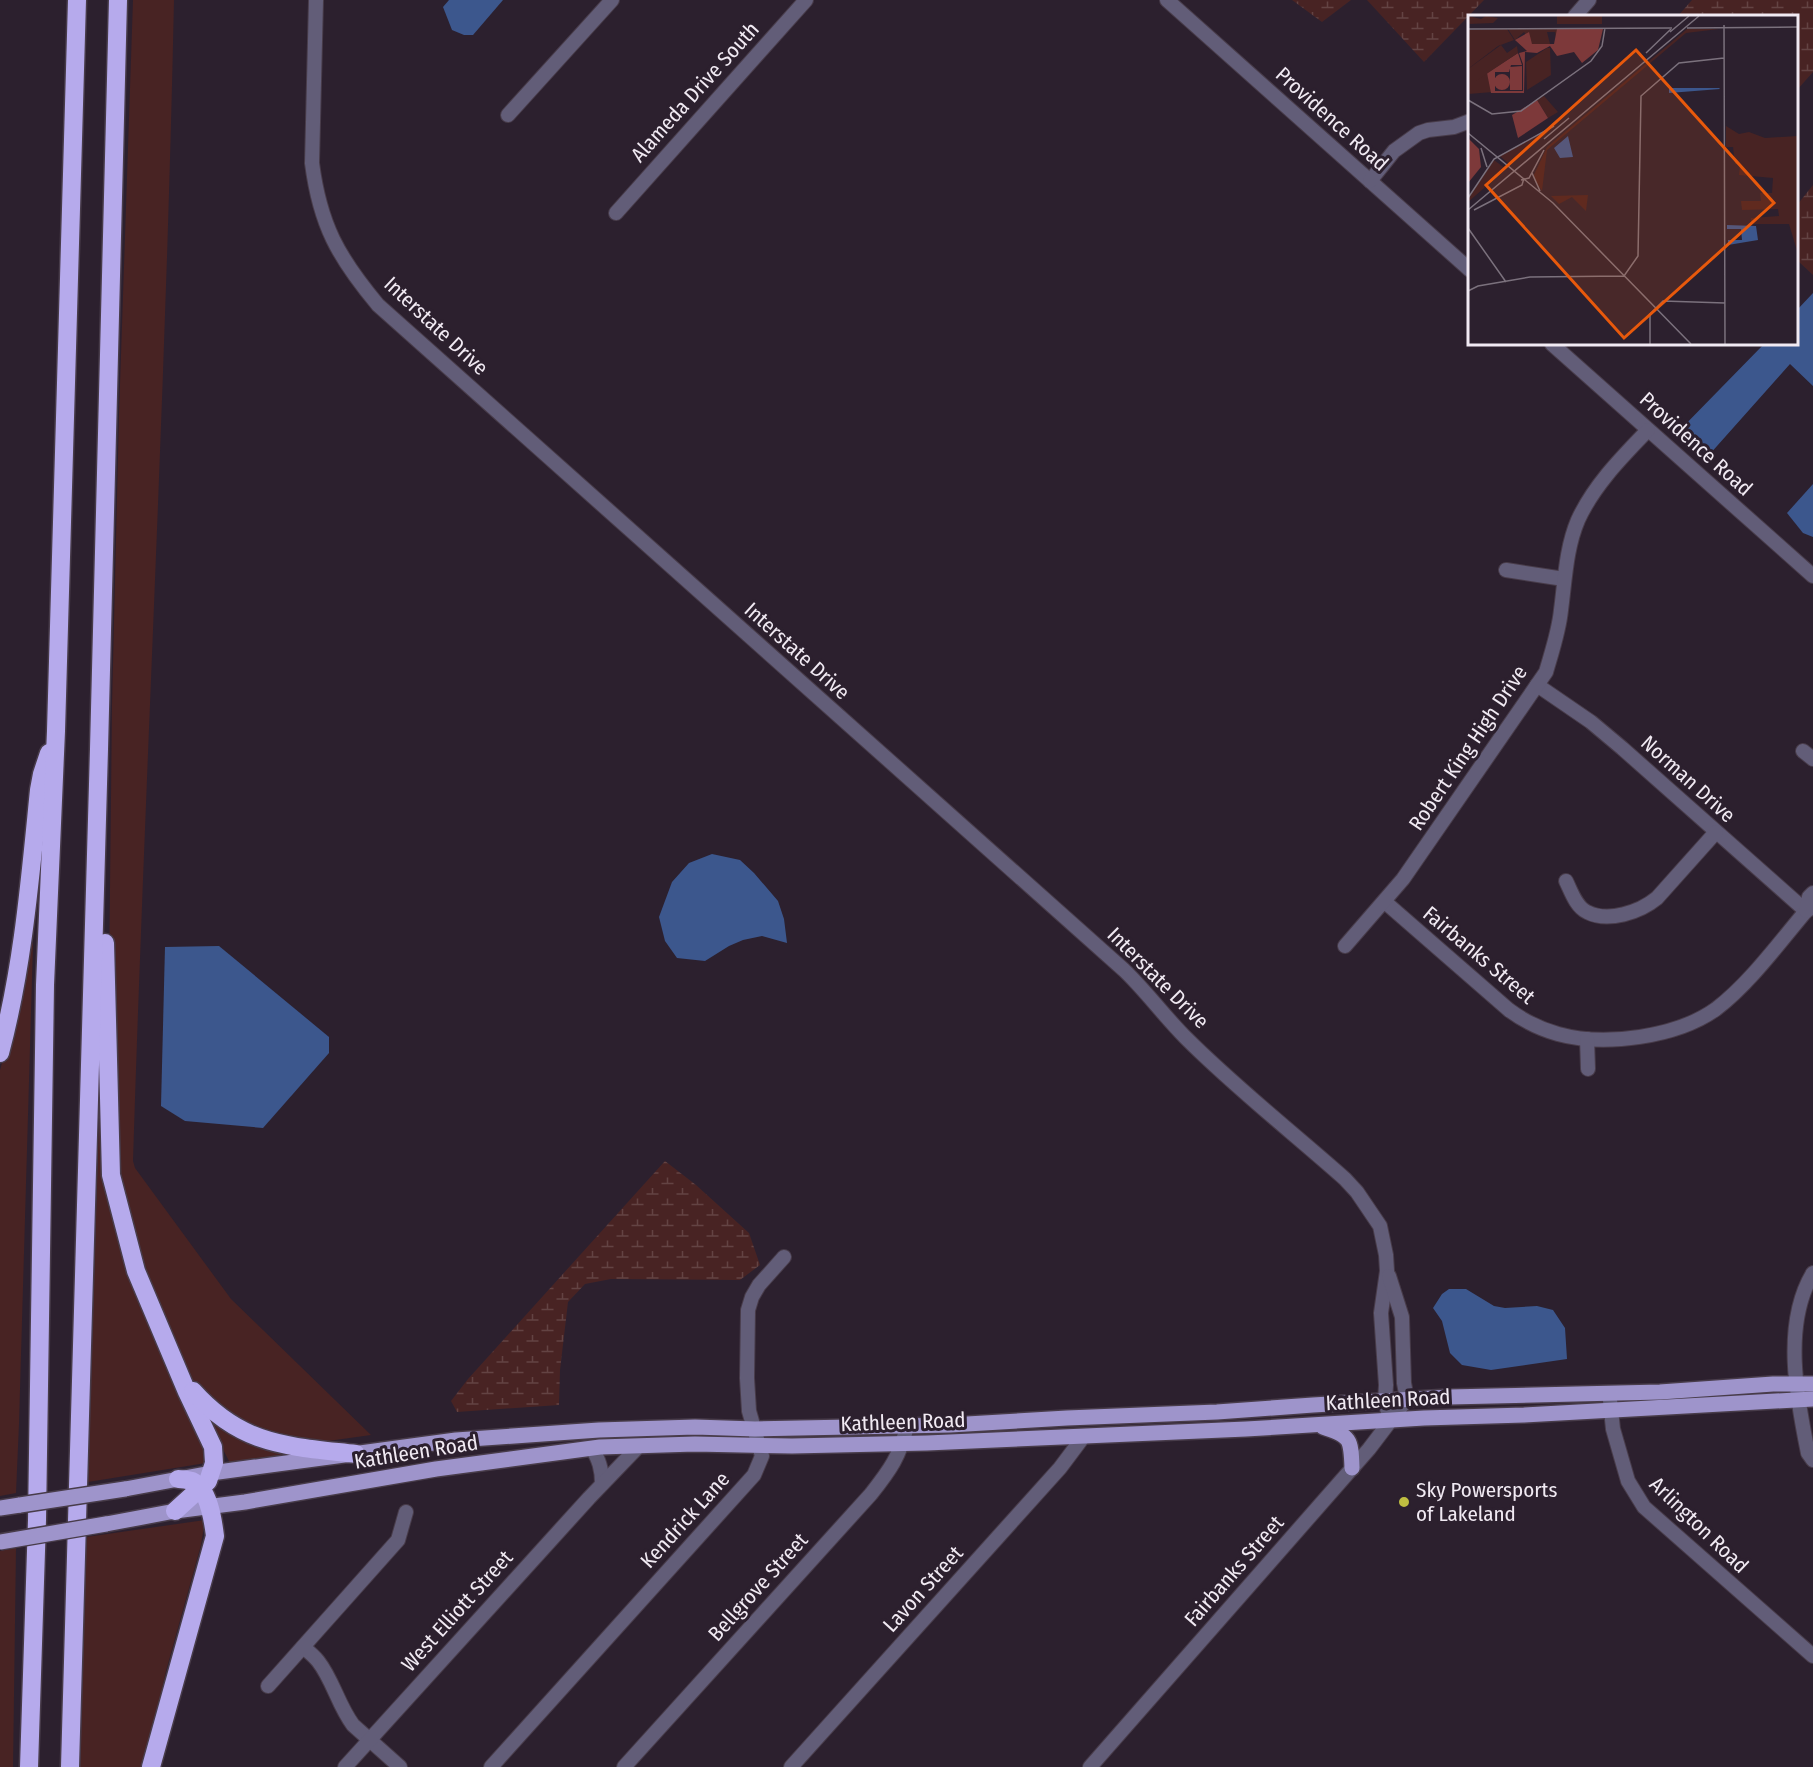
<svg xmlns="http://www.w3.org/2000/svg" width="1813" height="1767" viewBox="0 0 1813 1767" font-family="'Fira Sans Condensed',sans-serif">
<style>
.green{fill:#482323}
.wetland{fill:url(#wetland-marsh)}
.water{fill:#3c578d}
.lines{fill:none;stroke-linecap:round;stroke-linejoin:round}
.minor-casing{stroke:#483c4a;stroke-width:16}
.major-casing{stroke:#483c4a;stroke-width:18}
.highway-casing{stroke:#483c4a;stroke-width:21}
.minor{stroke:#625d78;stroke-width:14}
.major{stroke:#9e94cb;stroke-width:15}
.highway{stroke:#b6aaec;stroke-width:18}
.major-bridge-casing{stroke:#483c4a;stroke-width:18;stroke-linecap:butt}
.major-bridge{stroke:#9e94cb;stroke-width:15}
.poi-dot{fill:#bfbe41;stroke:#2c202e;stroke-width:2}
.labels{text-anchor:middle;stroke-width:6;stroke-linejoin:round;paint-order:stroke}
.street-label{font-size:21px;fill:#f1eaf3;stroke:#2c202e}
.poi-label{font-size:21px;fill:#f1eaf3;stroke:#2c202e;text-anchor:start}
.inset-road{fill:none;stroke:#7b717d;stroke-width:1.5}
.view{fill:#e8590c;fill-opacity:0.15;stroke:#e8590c;stroke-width:3}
.inset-edge{fill:none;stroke:#f1eaf3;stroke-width:3}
</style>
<defs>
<pattern id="wetland-marsh" width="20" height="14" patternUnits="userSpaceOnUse" patternTransform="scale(1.5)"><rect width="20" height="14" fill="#482323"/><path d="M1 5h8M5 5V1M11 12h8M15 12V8" fill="none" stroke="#634343"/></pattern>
</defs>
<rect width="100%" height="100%" fill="#2c202e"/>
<g class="green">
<path d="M133,0H174C166,387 145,774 133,1161L135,1168L231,1299L371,1435L321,1442L290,1440L228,1418L192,1382L143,1271L114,1161L109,980L112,705L119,414Z"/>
<polygon points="28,940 31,940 33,944 19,1424 16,1493 0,1496 0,1070 8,1042"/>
<polygon points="99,1113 101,1113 106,1164 200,1438 206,1463 88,1482"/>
<polygon points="208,1416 248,1442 280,1452 282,1455 230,1463 208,1420"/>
<polygon points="205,1520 201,1545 166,1671 145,1767 80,1767 86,1537"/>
<polygon points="16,1548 13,1767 0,1767 0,1551"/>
</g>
<g class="wetland">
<polygon points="1292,0 1351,0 1322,22"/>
<polygon points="1367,0 1484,0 1424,62"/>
<polygon points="1692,0 1813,0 1813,72 1797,90 1796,16 1678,16"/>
<polygon points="1813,185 1813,275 1797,260 1797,205"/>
<polygon points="665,1161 696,1185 749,1233 760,1265 740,1280 611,1279 585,1284 568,1302 560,1370 559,1405 457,1412 451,1401 468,1379"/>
</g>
<g class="water">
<polygon points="449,0 503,0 473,35 464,35 452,30 443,7"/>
<polygon points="1813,293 1813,386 1790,364 1709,455 1676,434 1764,344 1796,344 1797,310"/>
<polygon points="1813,484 1813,537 1803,533 1787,513"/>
<polygon points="712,854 740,860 754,873 778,901 784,919 787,943 762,936 743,940 729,946 705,961 677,958 665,941 659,917 672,882 689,863"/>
<polygon points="219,946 329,1037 329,1053 263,1128 185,1121 161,1106 165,947"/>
<polygon points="1449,1289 1466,1289 1494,1306 1505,1308 1537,1306 1553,1310 1565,1328 1567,1359 1491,1370 1462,1365 1450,1353 1442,1321 1433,1308 1442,1294"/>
</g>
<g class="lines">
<defs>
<g id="minor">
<path d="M316,0L312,163C320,225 338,257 378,305L1124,970C1146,991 1164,1016 1186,1038C1236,1088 1292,1132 1345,1179L1357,1192L1380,1226L1386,1255L1387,1271L1381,1313L1386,1385L1385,1401L1390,1420"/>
<polyline points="1167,0 1470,270"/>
<polyline points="1575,16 1589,0"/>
<polyline points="508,115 612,0"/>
<polyline points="1370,181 1394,151 1419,133 1428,130 1454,127 1470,121"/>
<polyline points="616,213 806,0"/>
<polyline points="1552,344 1813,576"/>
<polyline points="1506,570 1564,579"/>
<polyline points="1537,685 1591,722 1622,748 1806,911"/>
<polyline points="1803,751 1813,759"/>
<path d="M1566,881C1571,891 1576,907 1587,912C1608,923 1640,912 1657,898L1716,832"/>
<path d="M1385,902L1509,1010C1524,1021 1540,1029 1558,1034C1605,1047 1677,1037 1716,1009C1749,984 1779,943 1806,911L1813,907"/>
<polyline points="1806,911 1809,897 1813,893"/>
<path d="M1345,946L1403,879L1546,672C1552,651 1559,631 1561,610C1565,580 1566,548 1578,520C1594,485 1622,457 1648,430"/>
<polyline points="1587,1039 1588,1069"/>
<path d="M1813,1273C1782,1324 1797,1399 1808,1453L1813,1460"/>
<polyline points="1610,1400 1613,1429 1628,1481 1644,1507 1813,1656"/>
<path d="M592,1448C599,1460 602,1469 602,1484"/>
<path d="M303,1647C308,1651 314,1656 318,1661C333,1680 338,1705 353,1725L400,1767"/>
<polyline points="268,1686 398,1540 406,1512"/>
<polyline points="345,1767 589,1498 639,1446"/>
<polyline points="491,1767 754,1475 762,1456 749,1411 747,1378 748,1310 752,1297 759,1285 784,1257"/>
<path d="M624,1767L871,1494C890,1470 900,1456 907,1426"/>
<polyline points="791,1767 1060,1468 1084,1436"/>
<polyline points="1090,1767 1369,1449 1407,1399 1404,1383 1402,1317 1389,1276"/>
</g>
<g id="major">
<path d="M1323,1427C1351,1436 1351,1439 1352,1468"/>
<polyline points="125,1489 211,1473 456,1440 599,1430 695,1427 755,1429 950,1425 1067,1418 1217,1412 1313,1405 1449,1397 1660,1392 1773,1384 1813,1384"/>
<polyline points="0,1508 20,1505"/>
<polyline points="106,1524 175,1511 245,1502 436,1469 600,1447 695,1444 792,1446 927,1443 1246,1429 1424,1418 1524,1415 1813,1399"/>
</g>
<g id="highway">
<polyline points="105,943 111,1175 136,1271 187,1392 213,1447 214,1463 208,1481 175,1511"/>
<path d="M0,1053C23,967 30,879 39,790L42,774L49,753"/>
<path d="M193,1391C242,1446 287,1446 356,1454"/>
<polyline points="29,1767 37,1520 45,985 56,731 77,0"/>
<polyline points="70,1767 99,749 118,0"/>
<path d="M151,1767L215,1536C213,1520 209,1489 192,1481C188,1480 182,1479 178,1479"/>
</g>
</defs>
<use href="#minor" class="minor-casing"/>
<use href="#major" class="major-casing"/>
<use href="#highway" class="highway-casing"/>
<use href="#minor" class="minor"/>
<use href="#major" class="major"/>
<use href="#highway" class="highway"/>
<defs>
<g id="major-bridge">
<polyline points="20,1505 125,1489"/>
<polyline points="0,1542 106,1524"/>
</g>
</defs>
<use href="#major-bridge" class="major-bridge-casing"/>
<use href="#major-bridge" class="major-bridge"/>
</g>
<circle class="poi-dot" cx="1404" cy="1502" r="6"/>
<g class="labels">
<g class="street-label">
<text transform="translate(695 92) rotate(-48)" y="7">Alameda Drive South</text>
<text transform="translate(1332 119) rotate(42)" y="7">Providence Road</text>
<text transform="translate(436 326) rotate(43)" y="7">Interstate Drive</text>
<text transform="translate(1696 444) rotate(42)" y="7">Providence Road</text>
<text transform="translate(797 651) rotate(42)" y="7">Interstate Drive</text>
<text transform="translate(1468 748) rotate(-56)" y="7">Robert King High Drive</text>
<text transform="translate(1688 779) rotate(42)" y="7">Norman Drive</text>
<text transform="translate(1479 955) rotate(40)" y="7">Fairbanks Street</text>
<text transform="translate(1158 978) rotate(45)" y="7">Interstate Drive</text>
<text transform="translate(1388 1400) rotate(-3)" y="7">Kathleen Road</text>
<text transform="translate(903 1422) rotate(-2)" y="7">Kathleen Road</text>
<text transform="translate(416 1452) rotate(-9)" y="7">Kathleen Road</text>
<text transform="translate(685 1520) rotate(-48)" y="7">Kendrick Lane</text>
<text transform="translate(1699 1525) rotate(44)" y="7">Arlington Road</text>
<text transform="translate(1234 1571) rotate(-49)" y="7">Fairbanks Street</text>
<text transform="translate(758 1587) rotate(-48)" y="7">Bellgrove Street</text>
<text transform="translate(923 1589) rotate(-48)" y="7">Lavon Street</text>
<text transform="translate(457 1611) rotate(-48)" y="7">West Elliott Street</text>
</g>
<g class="poi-label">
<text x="1416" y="1497">Sky Powersports<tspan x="1416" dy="24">of Lakeland</tspan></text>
</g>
</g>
<g transform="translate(1468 15)">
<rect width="330" height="330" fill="#2c202e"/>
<path d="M0,1L13,4L18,1L30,3L25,8L0,9ZM39,14L46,25L30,31L0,54V15ZM40,14H89V29L87,17H79L82,29L73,30L64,29L56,17L47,25ZM219,14H251L218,18L79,135L74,176L65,162L79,132ZM19,58L25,77L0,79V66ZM76,81L90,97L80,103L69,85ZM90,109L42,150L32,141ZM26,145L38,154L0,187V184Z" fill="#482323"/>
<path d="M89,14H135L130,35L114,48L106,37L89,41L82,31L69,38L57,37L56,78H23L19,58L50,38L54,50H43L41,57H27V76H55V49L51,38L59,36L47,25L61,17L64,29H86ZM54,51V75H42V52ZM26 67a8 8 0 1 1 16 0a8 8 0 1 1-16 0ZM69,85L80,103L50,123L44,100ZM0,123L11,134L13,152L0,168Z" fill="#7d393a"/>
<path d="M33,30L39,38L49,31L50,38L8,66H0V54ZM79,33H82L83,60L59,75L58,47ZM258,111L271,119L281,117L297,123L330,121V239L321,209H283V203L311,201L310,194L274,195L273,186H293L292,178H304L305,163L271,160L272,150L267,149L265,132H258ZM120,180L118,196L104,182L91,189L83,181Z" fill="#482323"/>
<path d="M89,1H134V9H89Z" fill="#482323"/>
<path d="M201,73H251L252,74L201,78ZM100,121L105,142L92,143L86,133ZM259,210L288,211L290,225L260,230V225H274L273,214H259Z" fill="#3c578d"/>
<path class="inset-road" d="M256,10L257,329M219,13L330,12M0,14L204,13M202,17L221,1M178,38L203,14M0,85L24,99L53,96L123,46L134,31L137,13M0,118L85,188L223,329M76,124L101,103M13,133L19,152M64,158L72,176M53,165L61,163L76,135M0,183L26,144L86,111M0,195L231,1M6,195L54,170L56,163M0,213L38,267M0,276L10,271L62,262L156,261L170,241L173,81L211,48L256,43M182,329V299L195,286L257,288"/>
<path class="view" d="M168,35L306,188L156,323L18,170Z"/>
<rect width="330" height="330" class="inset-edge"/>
</g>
</svg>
